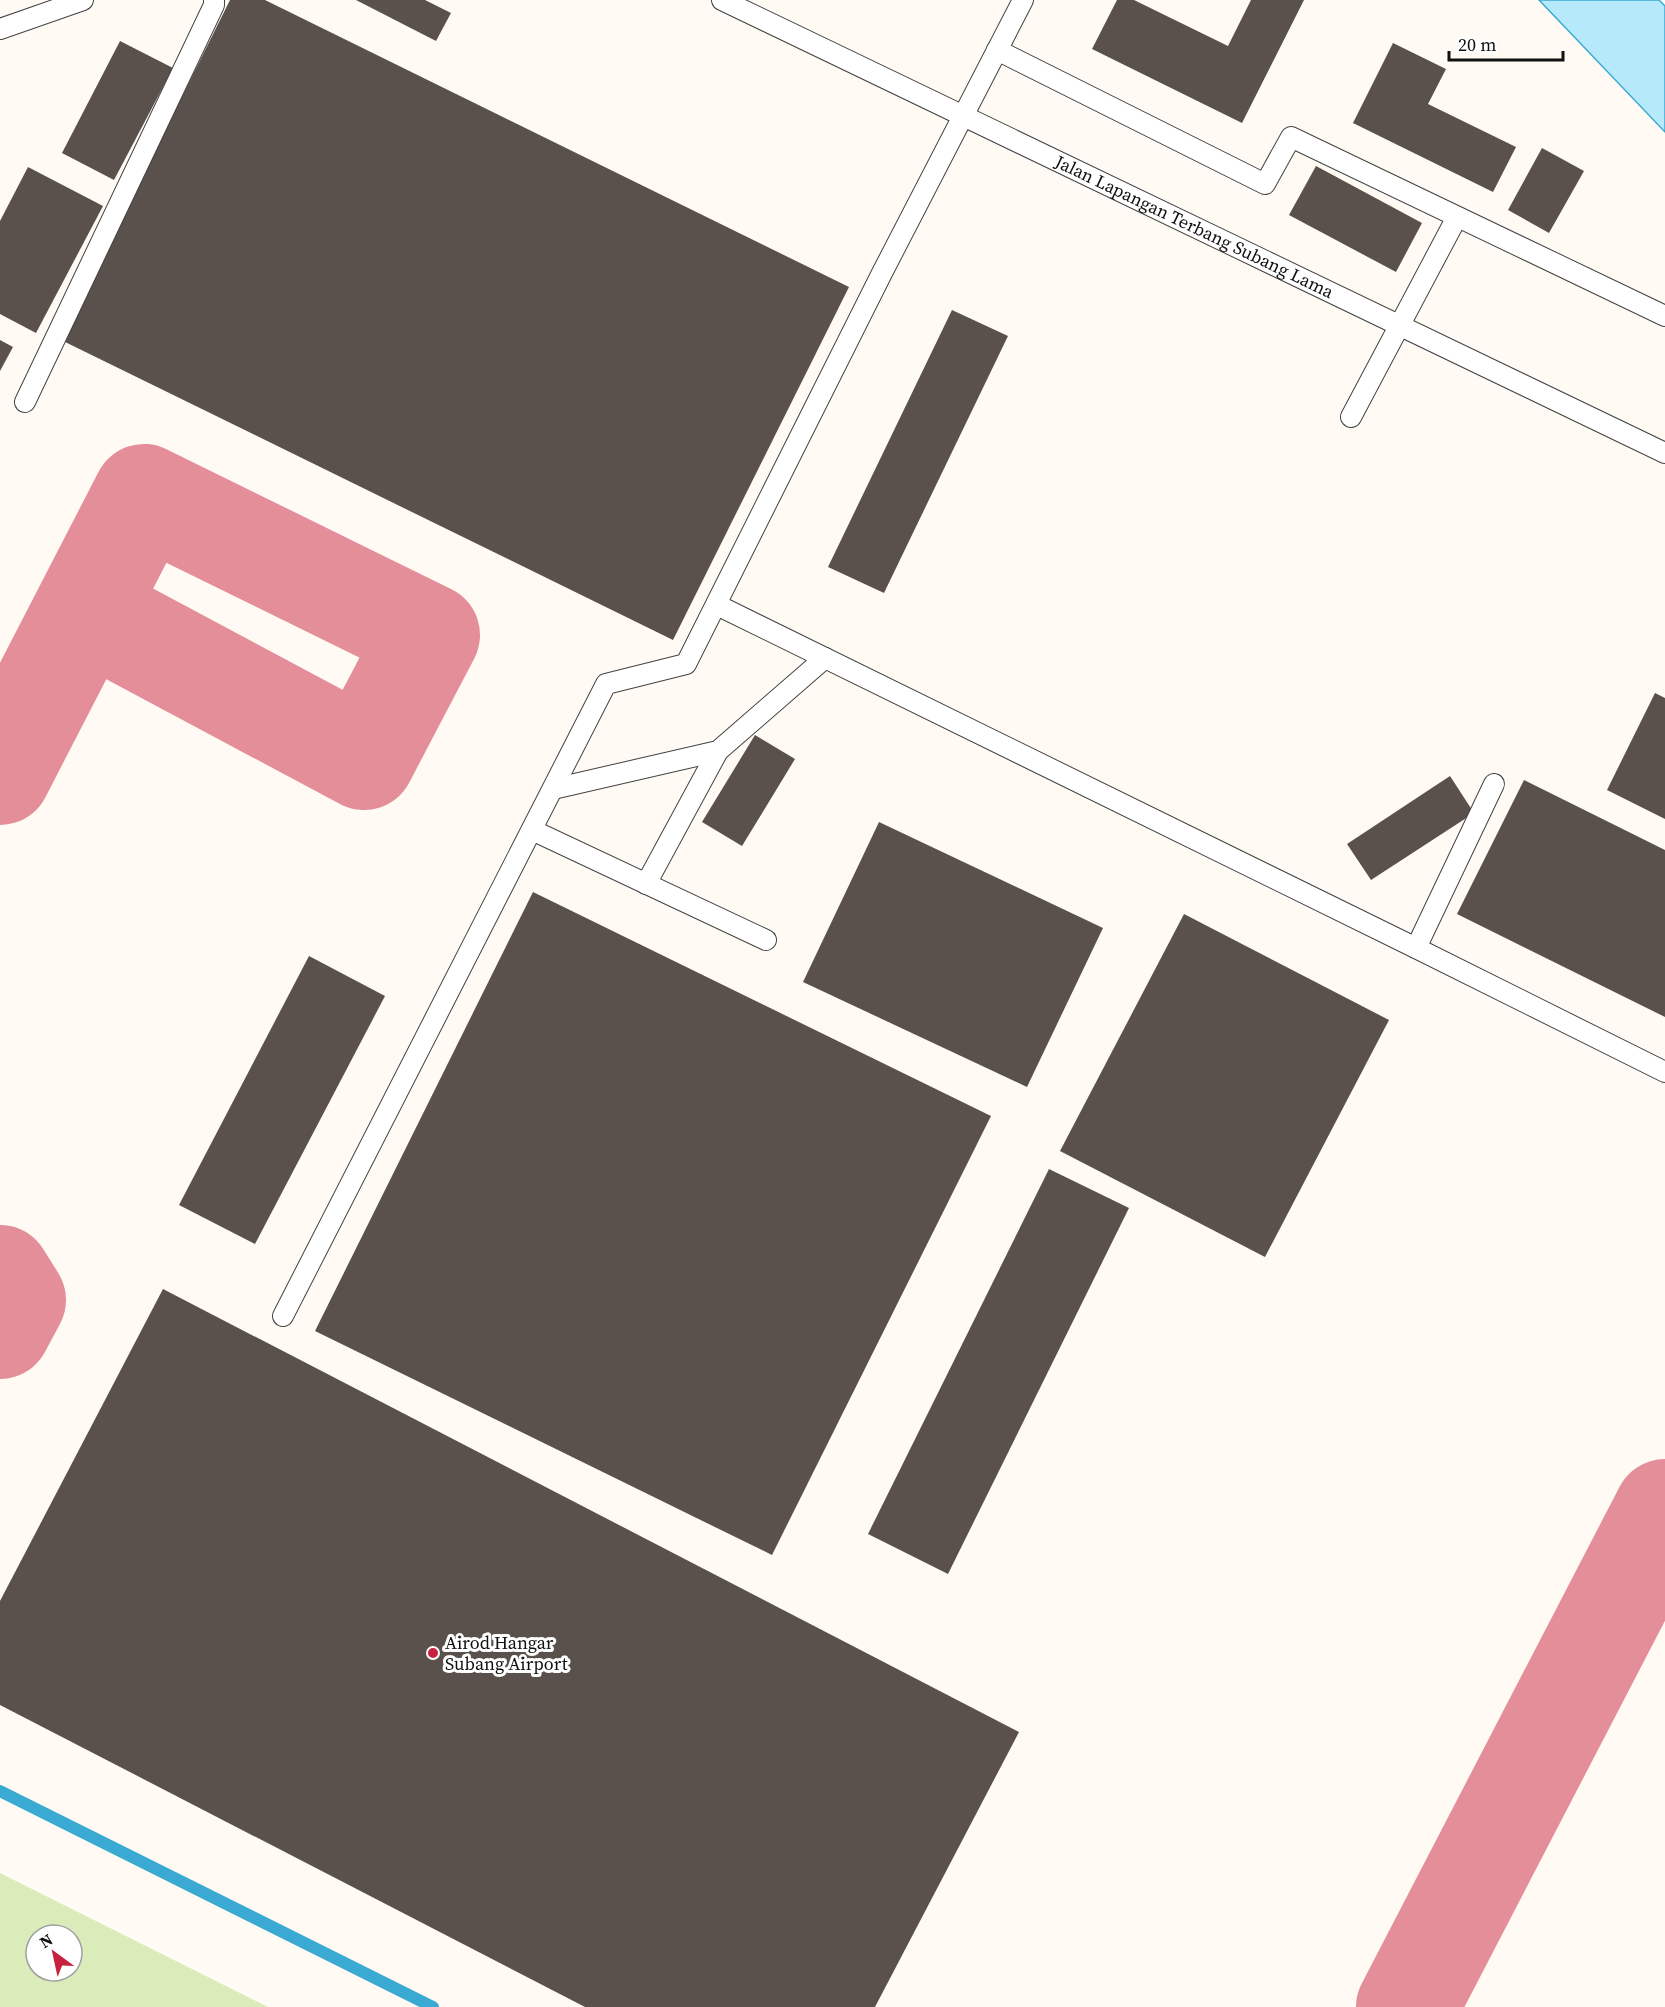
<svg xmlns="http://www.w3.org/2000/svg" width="1665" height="2007" viewBox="0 0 1665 2007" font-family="'Source Serif 4',serif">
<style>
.green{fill:#dbecbb;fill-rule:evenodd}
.water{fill:#b6e9f9;stroke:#3aaad3;stroke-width:1.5}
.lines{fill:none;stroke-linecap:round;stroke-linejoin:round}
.stream{stroke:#3aaad3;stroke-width:12}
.taxiway{stroke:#e48e9a;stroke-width:102}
.building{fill:#5a504c}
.service-casing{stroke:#434343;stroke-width:22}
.service{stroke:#fff;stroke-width:20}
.poi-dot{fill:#c8213f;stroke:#fff;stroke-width:2}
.labels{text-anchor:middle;stroke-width:6;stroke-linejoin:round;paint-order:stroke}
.street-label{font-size:18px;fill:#101010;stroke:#fff}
.poi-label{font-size:18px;fill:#101010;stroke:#fff;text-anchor:start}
</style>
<rect width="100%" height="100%" fill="#fffbf4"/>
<path class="green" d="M0,1873L268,2007H0ZM36,1935H72V1971H36Z"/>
<polygon class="water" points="1539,0 1659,0 1665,6 1665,132"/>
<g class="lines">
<polyline class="stream" points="0,1791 433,2007"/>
<g class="taxiway">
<polyline points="0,774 144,495 429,635 364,759 85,610"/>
<polyline points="0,1276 15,1300 0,1328"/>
<polyline points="1407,2007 1665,1510"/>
</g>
</g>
<g class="building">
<polygon points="230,0 265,0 849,287 673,640 61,340"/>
<polygon points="356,0 425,0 451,13 436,41"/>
<polygon points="1117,0 1134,0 1228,46 1251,0 1304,0 1242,123 1092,49"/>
<polygon points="120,41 173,68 114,180 62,153"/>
<polygon points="1393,43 1446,69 1428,104 1516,147 1493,192 1353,123"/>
<polygon points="1542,148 1584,171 1549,233 1508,210"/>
<polygon points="1316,166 1422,223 1396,272 1289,215"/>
<polygon points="28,167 103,206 36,333 0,314 0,221"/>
<polygon points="952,310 1008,336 884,593 828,567"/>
<polygon points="0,340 13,347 0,371"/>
<polygon points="1655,693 1665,698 1665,819 1607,790"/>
<polygon points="755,735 795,759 742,846 702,822"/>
<polygon points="1450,776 1474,813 1371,880 1347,844"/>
<polygon points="1524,780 1665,850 1665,1017 1457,914"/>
<polygon points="879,822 1103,928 1027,1087 803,982"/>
<polygon points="533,892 991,1116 772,1555 315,1331"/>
<polygon points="1184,914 1389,1020 1265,1257 1060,1151"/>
<polygon points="309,956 385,996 255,1244 179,1205"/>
<polygon points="1049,1169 1129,1208 948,1574 868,1534"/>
<polygon points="163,1289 1019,1732 875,2007 585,2007 0,1705 0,1601"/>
</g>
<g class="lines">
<defs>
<g id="service">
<path id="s1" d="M722,0L1665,453"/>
<polyline points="0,29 83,0"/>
<polyline points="997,50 1265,184 1291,137 1665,316"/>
<polyline points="25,402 214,5 214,0"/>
<polyline points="1351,417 1457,217"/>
<polyline points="717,605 1416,948 1665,1072"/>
<polyline points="553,789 718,751 825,658"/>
<polyline points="532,830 766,940"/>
<polyline points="646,884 718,751"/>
<polyline points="1416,948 1494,784"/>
<polyline points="283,1316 606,684 686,664 882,273 1023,0"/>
</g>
</defs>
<use href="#service" class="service-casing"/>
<use href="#service" class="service"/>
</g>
<circle class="poi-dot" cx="433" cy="1653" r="6"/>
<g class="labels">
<g class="street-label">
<text dy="6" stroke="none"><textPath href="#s1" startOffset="524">Jalan Lapangan Terbang Subang Lama</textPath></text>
</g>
<g class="poi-label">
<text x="445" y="1649">Airod Hangar<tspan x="445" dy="21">Subang Airport</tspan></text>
</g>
</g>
<g transform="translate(54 1953) rotate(327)"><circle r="28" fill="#ffffff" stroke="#9f9f9f" stroke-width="1.5"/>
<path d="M0-4.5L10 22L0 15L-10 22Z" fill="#c8213f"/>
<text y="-9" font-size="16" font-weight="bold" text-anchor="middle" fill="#101010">N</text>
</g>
<path d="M1449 51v9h114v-9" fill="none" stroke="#101010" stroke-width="3"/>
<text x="1458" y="51" font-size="18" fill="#101010" stroke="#ffffff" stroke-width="4.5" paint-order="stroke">20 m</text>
</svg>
